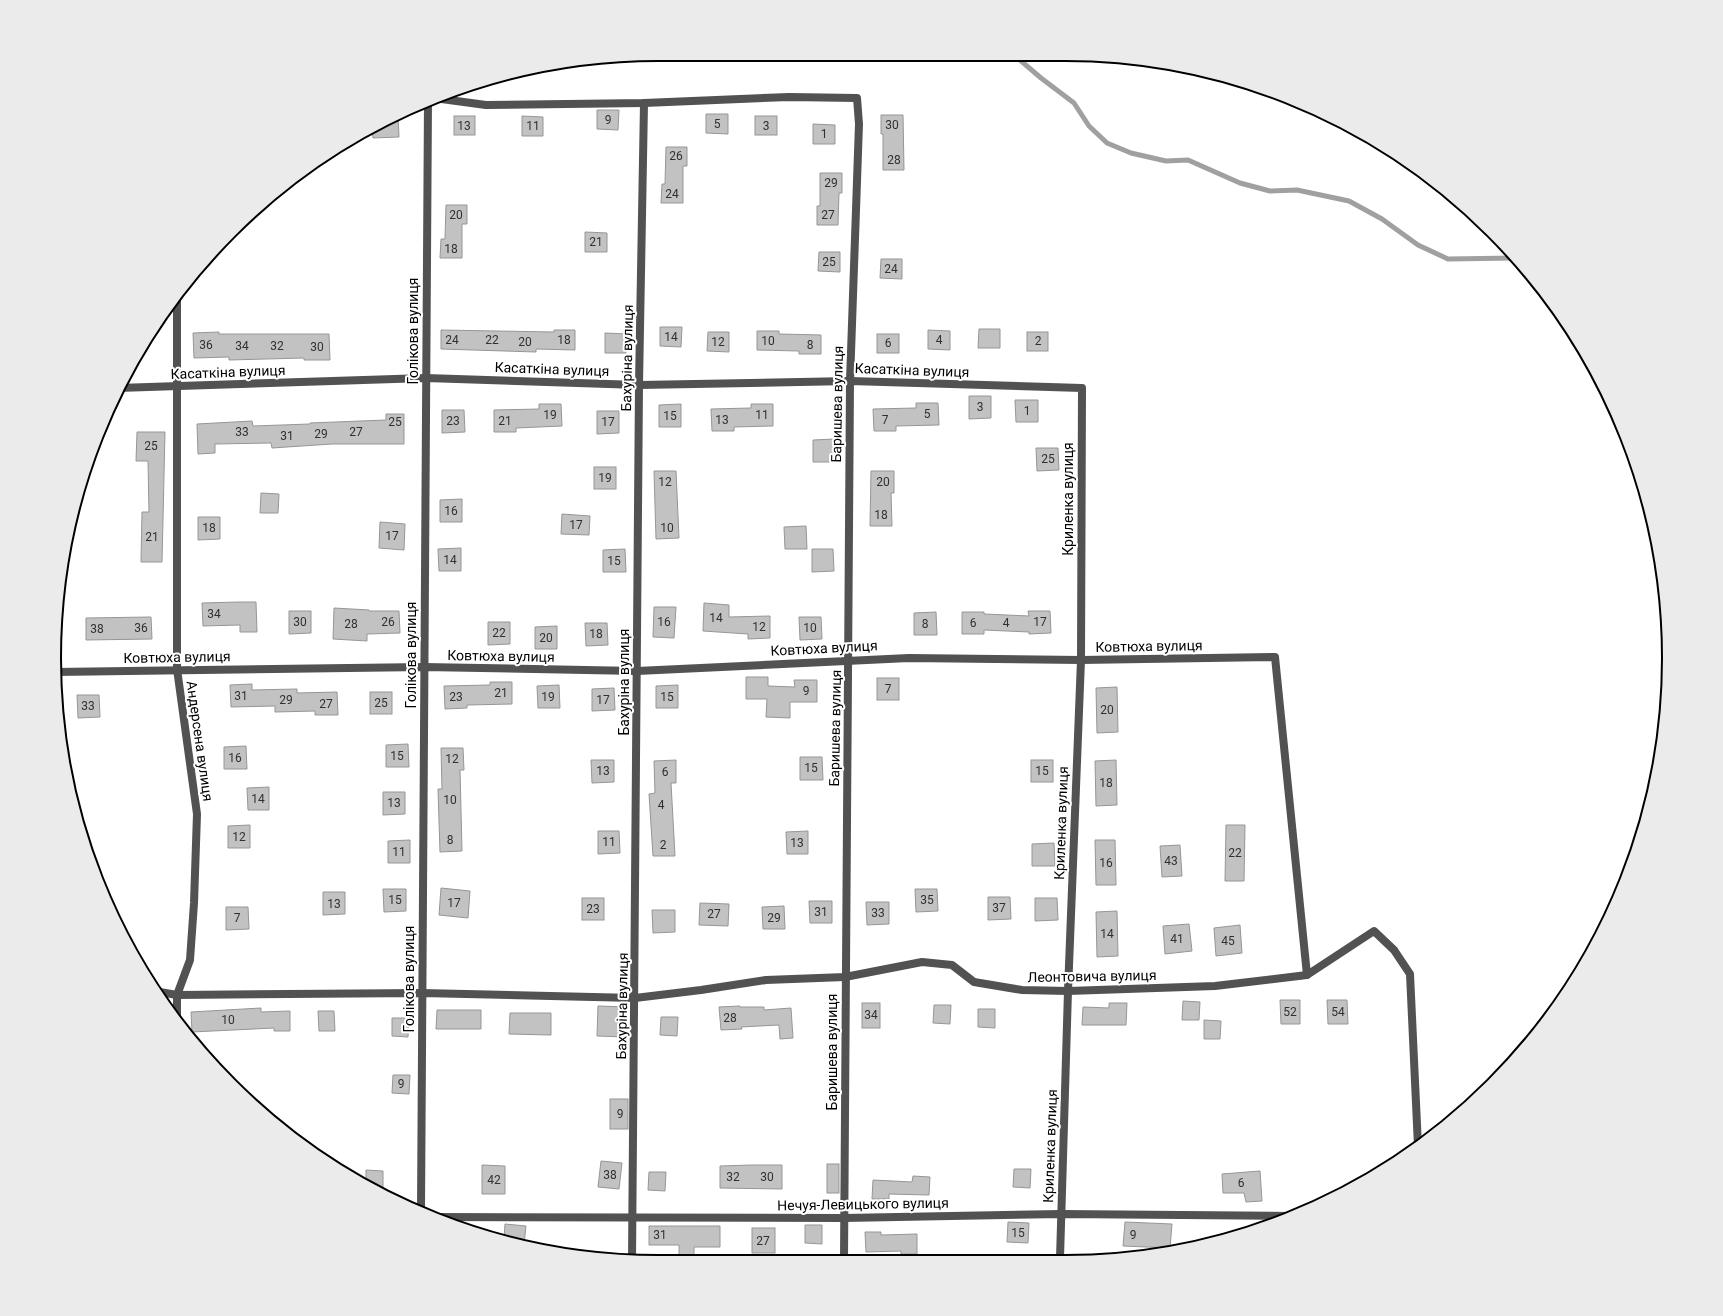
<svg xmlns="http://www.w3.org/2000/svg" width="1723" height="1316" viewBox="0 0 1723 1316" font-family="Roboto,sans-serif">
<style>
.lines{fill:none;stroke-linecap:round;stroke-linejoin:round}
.stream{stroke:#a0a0a0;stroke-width:5}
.building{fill:#c2c2c2;stroke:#969696}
.street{stroke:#525252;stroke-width:8}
.labels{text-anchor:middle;stroke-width:4;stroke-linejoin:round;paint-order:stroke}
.number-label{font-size:12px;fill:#303030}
.street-label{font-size:14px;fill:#000;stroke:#fff}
.rim{fill:none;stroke:#000;stroke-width:2}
</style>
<rect width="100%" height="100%" fill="#fff"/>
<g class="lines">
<polyline class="stream" points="1015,56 1041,78 1074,103 1089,126 1107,143 1131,153 1166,161 1188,160 1240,183 1270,191 1297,190 1349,201 1382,219 1418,245 1448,259 1515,258"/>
</g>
<g class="building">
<polygon points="597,110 619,110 618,130 597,129"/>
<polygon points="398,114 399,137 373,138 372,127"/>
<polygon points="706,114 728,114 728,134 706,133"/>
<polygon points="881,115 903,115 904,170 883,170 883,134 881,134"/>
<rect x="454" y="116" width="21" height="19"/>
<polygon points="522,116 543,117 543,136 522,136"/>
<rect x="755" y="116" width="22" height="19"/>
<polygon points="813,124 835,125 835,144 813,144"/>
<polygon points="666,147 687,147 687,166 683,166 683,203 661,203 662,184 665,184"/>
<polygon points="820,173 842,173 842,193 839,193 838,225 817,225 817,206 820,206"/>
<polygon points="446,205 467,205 467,224 462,224 462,258 440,258 441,239 445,239"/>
<polygon points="585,232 607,233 607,252 585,252"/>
<polygon points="819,252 840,252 840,272 818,271"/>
<polygon points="881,259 902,259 902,279 880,278"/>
<polygon points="660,327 682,327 681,347 660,346"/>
<polygon points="979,329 1000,329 1000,348 978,348"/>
<polygon points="441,330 554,332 554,330 575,330 575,350 536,349 536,352 441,349"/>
<polygon points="928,330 950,331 950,350 928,349"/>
<polygon points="757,331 779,331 779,334 821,335 821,354 799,354 799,351 757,350"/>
<polygon points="219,332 219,334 329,334 330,360 304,360 304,358 229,360 229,357 194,358 193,333"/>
<polygon points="708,332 729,332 729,352 707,351"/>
<rect x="1027" y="332" width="21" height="19"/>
<polygon points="605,333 627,334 626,353 605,353"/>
<rect x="877" y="334" width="22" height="19"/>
<polygon points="969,396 991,396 991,418 969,419"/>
<polygon points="1015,400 1038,400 1038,422 1016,422"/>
<polygon points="916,403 938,403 939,425 896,426 896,431 874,431 873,409 916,408"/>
<polygon points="539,404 561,404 562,426 516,428 516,432 494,432 494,410 539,409"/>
<polygon points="681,404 681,427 659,427 659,405"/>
<polygon points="751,404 773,404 773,426 734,427 734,431 712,431 711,409 751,408"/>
<polygon points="442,410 464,410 465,432 442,433"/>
<polygon points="597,411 619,411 619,433 597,434"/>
<polygon points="386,414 404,414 404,444 332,444 272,448 271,443 215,444 215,453 198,454 197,424 252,421 253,426 310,424 310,423 386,420"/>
<polygon points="137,432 165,432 162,562 141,562 142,512 149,512 148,461 136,461"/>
<polygon points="835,439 836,462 813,462 813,440"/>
<polygon points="1036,448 1058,448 1059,470 1037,471"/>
<rect x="594" y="467" width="22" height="22"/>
<polygon points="654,471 676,471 679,538 656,539"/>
<polygon points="871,471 894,471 894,493 891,493 892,526 870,526"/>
<polygon points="261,493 279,494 278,513 260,513"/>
<polygon points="462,499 462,522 440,522 440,500"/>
<polygon points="562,514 590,516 589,535 561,534"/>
<polygon points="198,517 220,517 220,539 198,540"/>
<polygon points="380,522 405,524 404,550 379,548"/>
<polygon points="806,526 807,549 785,549 784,527"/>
<polygon points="461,548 461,571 439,571 438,549"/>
<polygon points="625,549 626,572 603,572 603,550"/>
<polygon points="812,549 833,549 834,571 812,572"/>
<polygon points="239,602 256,602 257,632 240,632 240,625 203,626 202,603"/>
<polygon points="704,603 729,605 729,617 770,616 770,638 748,639 748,634 703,631"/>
<polygon points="654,607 676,607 674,638 653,637"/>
<polygon points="334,608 369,610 369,611 399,611 400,633 367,634 367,641 333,639"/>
<polygon points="289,611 311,611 311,633 289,634"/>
<polygon points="1028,611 1050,611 1051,633 1029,634 1029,632 984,630 984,634 962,634 962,612 984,612 984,614 1029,616"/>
<polygon points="936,612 937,635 914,635 914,613"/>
<polygon points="151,617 152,639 86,640 86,618"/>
<polygon points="799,617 821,617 822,639 800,640"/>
<polygon points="488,622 510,622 510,644 488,645"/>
<polygon points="585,623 607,623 608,645 586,646"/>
<polygon points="557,626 557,649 535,649 535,627"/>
<polygon points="746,677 768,677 768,686 795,687 794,680 817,680 817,702 790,702 790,718 766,717 767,699 746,699"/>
<rect x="877" y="678" width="22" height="22"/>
<polygon points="490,682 512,682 512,704 467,705 467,708 445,709 444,686 490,685"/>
<polygon points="252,684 252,690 297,689 297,693 337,692 338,715 315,715 315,711 275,712 275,706 231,707 230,685"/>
<polygon points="559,685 560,708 538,708 537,686"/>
<polygon points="678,685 678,708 656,708 656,686"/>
<polygon points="1117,687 1118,732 1097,733 1096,688"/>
<polygon points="614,688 615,710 592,711 592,689"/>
<rect x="370" y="692" width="22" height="22"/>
<polygon points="77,695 99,695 100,717 78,718"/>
<polygon points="408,744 409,767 386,767 386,745"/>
<polygon points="246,746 247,769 224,769 224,747"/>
<polygon points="441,748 463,748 464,770 460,770 462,851 440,852 438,789 442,789"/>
<polygon points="800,757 822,757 823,780 800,780"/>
<polygon points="591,760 614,760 614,782 592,783"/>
<polygon points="676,760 676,783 671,783 675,856 653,856 649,794 655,793 654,761"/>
<rect x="1031" y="760" width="22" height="22"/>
<polygon points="1116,760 1117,805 1096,806 1095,761"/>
<polygon points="269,787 269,810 248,810 247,788"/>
<polygon points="383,792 405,792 405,814 383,815"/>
<polygon points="250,825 250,848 228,848 228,826"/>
<polygon points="1226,825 1245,825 1244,881 1225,881"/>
<polygon points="598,831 619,831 620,853 598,854"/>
<polygon points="808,831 808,854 787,854 786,832"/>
<polygon points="410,840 410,863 388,863 388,841"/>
<polygon points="1095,840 1115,840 1116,885 1096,885"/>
<polygon points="1054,843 1055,866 1032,866 1032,844"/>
<polygon points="1180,845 1182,876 1162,877 1160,846"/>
<polygon points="441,888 470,891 468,918 439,915"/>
<polygon points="383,889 406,889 406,911 384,912"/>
<polygon points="915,889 937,889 938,911 916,912"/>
<polygon points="323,892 345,892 345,914 323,915"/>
<polygon points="988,897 1010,897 1011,919 988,920"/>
<rect x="582" y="898" width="22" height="22"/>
<polygon points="1035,898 1057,898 1058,920 1035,921"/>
<polygon points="809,901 832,901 832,923 810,923"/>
<polygon points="866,902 889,902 889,924 867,925"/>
<polygon points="700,903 729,904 728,926 699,925"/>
<polygon points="784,906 785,929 763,929 762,907"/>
<polygon points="226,907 248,907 249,929 226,930"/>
<polygon points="652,910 675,910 675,932 653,933"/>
<polygon points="1117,911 1118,956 1097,957 1096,912"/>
<polygon points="1189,924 1192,951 1165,954 1163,926"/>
<polygon points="1240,925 1242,953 1216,956 1214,928"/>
<polygon points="1280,1000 1300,1000 1300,1024 1281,1024"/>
<polygon points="1327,1000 1347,1000 1348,1024 1328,1024"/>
<polygon points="1183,1001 1200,1002 1199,1020 1182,1020"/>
<rect x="862" y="1003" width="18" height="25"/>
<polygon points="1109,1003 1127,1003 1126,1025 1082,1025 1083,1007 1109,1008"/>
<polygon points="934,1005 951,1005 950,1024 933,1023"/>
<polygon points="598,1006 626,1007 626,1037 597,1036"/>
<polygon points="740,1006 740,1007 764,1007 764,1010 791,1008 793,1038 780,1039 779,1025 741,1027 742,1029 721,1030 719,1007"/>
<polygon points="261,1008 261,1012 290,1011 290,1031 274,1031 274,1028 192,1032 191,1012"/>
<polygon points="978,1009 995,1009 995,1028 978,1027"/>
<polygon points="437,1010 481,1010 481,1029 436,1029"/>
<polygon points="318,1011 334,1011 335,1031 319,1031"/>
<polygon points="510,1013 551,1013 551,1035 509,1034"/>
<polygon points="661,1017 678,1017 677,1036 660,1035"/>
<polygon points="392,1018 409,1018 408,1037 392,1036"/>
<polygon points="1204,1020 1221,1021 1220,1039 1204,1039"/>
<polygon points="393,1075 410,1075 409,1094 392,1093"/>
<rect x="610" y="1099" width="18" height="30"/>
<polygon points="601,1161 622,1163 619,1189 598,1187"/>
<rect x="827" y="1164" width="12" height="29"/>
<polygon points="482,1165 505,1166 505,1194 482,1194"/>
<polygon points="752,1165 782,1165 782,1189 720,1188 720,1166"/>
<polygon points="1014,1169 1031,1169 1030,1188 1013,1187"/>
<polygon points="366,1170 383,1171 383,1190 374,1189 366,1186"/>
<polygon points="1260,1171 1262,1201 1246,1202 1244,1193 1223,1193 1222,1174"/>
<polygon points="649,1172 666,1172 665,1191 648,1190"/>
<polygon points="913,1176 930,1177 929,1195 889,1194 889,1199 872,1199 873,1180 912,1182"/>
<polygon points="1008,1222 1029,1223 1028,1243 1007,1242"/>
<polygon points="1125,1222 1172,1224 1170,1248 1123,1246"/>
<polygon points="505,1224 526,1226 524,1244 504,1239"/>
<polygon points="805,1225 822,1225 822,1244 805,1243"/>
<polygon points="649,1226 720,1226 720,1247 694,1247 694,1262 679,1262 679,1245 649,1245"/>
<rect x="752" y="1228" width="23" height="25"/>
<polygon points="865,1232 881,1232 881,1235 917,1234 917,1254 901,1254 901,1251 866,1252"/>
</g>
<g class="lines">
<g class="street">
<polyline points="434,98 486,105 644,103 789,97 857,98 859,124 850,381 844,1260"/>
<polyline points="118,388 426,378 639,385 850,381 1082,388 1081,660 1068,991 1060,1258"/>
<polyline points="55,672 424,667 637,671 909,658 1081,660 1275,657 1307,975"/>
<polyline points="154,991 177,995 422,993 635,998 701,990 766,980 845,977 922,962 952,965 974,982 1022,990 1068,991 1215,986 1307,975 1374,931 1394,950 1410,974 1418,1146"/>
<polyline points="177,1021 177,995 190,960 194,903 197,814 177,669 177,295"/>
<polyline points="421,1210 428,100"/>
<polyline points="435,1217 844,1218 1061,1214 1292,1216"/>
<polyline points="632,1260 639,385 644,103"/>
</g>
</g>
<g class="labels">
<g class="number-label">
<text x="608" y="124">9</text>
<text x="717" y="128">5</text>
<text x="892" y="129">30</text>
<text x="464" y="130">13</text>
<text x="533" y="130">11</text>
<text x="766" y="130">3</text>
<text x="824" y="138">1</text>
<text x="676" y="160">26</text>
<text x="894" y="164">28</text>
<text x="831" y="187">29</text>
<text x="672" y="198">24</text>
<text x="456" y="219">20</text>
<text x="828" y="219">27</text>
<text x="596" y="246">21</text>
<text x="451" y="253">18</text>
<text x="829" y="266">25</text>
<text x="891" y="273">24</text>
<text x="671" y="341">14</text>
<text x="452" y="344">24</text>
<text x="492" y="344">22</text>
<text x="564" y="344">18</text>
<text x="939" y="344">4</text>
<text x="768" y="345">10</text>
<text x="1038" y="345">2</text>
<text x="525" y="346">20</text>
<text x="718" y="346">12</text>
<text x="888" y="347">6</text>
<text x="206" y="349">36</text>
<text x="810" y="349">8</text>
<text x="242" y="350">34</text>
<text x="277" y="350">32</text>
<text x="317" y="351">30</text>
<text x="980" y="411">3</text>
<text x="1027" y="415">1</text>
<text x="927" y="418">5</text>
<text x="550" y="419">19</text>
<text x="762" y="419">11</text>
<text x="670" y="420">15</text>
<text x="722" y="424">13</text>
<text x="885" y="424">7</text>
<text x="453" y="425">23</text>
<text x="505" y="425">21</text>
<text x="395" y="426">25</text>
<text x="608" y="426">17</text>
<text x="242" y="436">33</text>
<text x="356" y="436">27</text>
<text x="321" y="438">29</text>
<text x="287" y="440">31</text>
<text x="151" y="450">25</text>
<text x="1048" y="463">25</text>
<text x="605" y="482">19</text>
<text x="665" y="486">12</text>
<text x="883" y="486">20</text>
<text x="451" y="515">16</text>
<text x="881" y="519">18</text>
<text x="576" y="529">17</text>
<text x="209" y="532">18</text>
<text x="667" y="532">10</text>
<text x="392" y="540">17</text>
<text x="152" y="541">21</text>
<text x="450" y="564">14</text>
<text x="614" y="565">15</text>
<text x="214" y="618">34</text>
<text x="716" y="622">14</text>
<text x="300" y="626">30</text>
<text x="388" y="626">26</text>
<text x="664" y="626">16</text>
<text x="1040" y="626">17</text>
<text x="973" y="627">6</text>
<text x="1006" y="627">4</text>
<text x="351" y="628">28</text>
<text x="925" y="628">8</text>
<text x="759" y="631">12</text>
<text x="141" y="632">36</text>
<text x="810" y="632">10</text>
<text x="97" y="633">38</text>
<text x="499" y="637">22</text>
<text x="596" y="638">18</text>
<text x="546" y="642">20</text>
<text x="888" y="693">7</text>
<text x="806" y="695">9</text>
<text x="501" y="697">21</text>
<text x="241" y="700">31</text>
<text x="456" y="701">23</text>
<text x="548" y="701">19</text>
<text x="667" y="701">15</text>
<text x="286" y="704">29</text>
<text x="603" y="704">17</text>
<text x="381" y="707">25</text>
<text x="326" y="708">27</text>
<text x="88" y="710">33</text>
<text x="1107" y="714">20</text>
<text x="397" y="760">15</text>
<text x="235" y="762">16</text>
<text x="452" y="763">12</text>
<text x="811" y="772">15</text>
<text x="603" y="775">13</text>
<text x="1042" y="775">15</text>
<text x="665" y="776">6</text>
<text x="1106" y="787">18</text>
<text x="258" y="803">14</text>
<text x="450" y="804">10</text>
<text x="394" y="807">13</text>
<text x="661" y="809">4</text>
<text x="239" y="841">12</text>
<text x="450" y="844">8</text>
<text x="609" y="846">11</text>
<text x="797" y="847">13</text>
<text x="663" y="849">2</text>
<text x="399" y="856">11</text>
<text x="1235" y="857">22</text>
<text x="1171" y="865">43</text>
<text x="1106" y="867">16</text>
<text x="395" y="904">15</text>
<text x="927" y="904">35</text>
<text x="454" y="907">17</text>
<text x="334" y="908">13</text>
<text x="999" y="912">37</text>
<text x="593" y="913">23</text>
<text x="821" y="916">31</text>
<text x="878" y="917">33</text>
<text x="714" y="918">27</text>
<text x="237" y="922">7</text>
<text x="774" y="922">29</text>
<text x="1107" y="938">14</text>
<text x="1177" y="943">41</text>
<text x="1228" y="945">45</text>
<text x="1290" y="1016">52</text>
<text x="1338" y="1016">54</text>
<text x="871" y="1019">34</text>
<text x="730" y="1022">28</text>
<text x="228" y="1024">10</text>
<text x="401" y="1088">9</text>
<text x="620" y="1118">9</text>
<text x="610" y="1179">38</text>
<text x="733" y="1181">32</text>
<text x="767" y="1181">30</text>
<text x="494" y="1184">42</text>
<text x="1241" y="1187">6</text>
<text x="1018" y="1237">15</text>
<text x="660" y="1239">31</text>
<text x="1133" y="1239">9</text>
<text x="763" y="1245">27</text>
</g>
<g class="street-label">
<text transform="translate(413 331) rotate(-90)" y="5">Голікова вулиця</text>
<text transform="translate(627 358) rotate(-89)" y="5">Бахуріна вулиця</text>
<text transform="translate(552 369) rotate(2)" y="5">Касаткіна вулиця</text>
<text transform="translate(912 370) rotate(2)" y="5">Касаткіна вулиця</text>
<text transform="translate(228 372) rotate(-2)" y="5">Касаткіна вулиця</text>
<text transform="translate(837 404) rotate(-89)" y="5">Баришева вулиця</text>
<text transform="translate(1068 499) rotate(-90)" y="5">Криленка вулиця</text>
<text transform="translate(1149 646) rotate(-1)" y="5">Ковтюха вулиця</text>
<text transform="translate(824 648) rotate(-3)" y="5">Ковтюха вулиця</text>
<text transform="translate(411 655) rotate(-90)" y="5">Голікова вулиця</text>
<text transform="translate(501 656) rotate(1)" y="5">Ковтюха вулиця</text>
<text transform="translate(177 657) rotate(-1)" y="5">Ковтюха вулиця</text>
<text transform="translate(624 682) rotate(-90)" y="5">Бахуріна вулиця</text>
<text transform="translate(835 728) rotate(-89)" y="5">Баришева вулиця</text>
<text transform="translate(200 741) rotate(82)" y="5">Андерсена вулиця</text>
<text transform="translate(1061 823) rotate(-88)" y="5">Криленка вулиця</text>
<text transform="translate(1092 976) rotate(-1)" y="5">Леонтовича вулиця</text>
<text transform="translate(409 979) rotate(-90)" y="5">Голікова вулиця</text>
<text transform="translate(622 1006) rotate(-89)" y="5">Бахуріна вулиця</text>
<text transform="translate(832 1052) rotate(-90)" y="5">Баришева вулиця</text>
<text transform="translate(1050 1146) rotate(-88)" y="5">Криленка вулиця</text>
<text transform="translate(863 1204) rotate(-1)" y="5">Нечуя-Левицького вулиця</text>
</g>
</g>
<path d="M0 0H1723V1316H0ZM658 61H1065A597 597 0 0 1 1662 658V658A597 597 0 0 1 1065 1255H658A597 597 0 0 1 61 658V658A597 597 0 0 1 658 61Z" fill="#ebebeb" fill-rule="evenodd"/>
<path class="rim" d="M658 61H1065A597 597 0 0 1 1662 658V658A597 597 0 0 1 1065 1255H658A597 597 0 0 1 61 658V658A597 597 0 0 1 658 61Z"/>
</svg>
